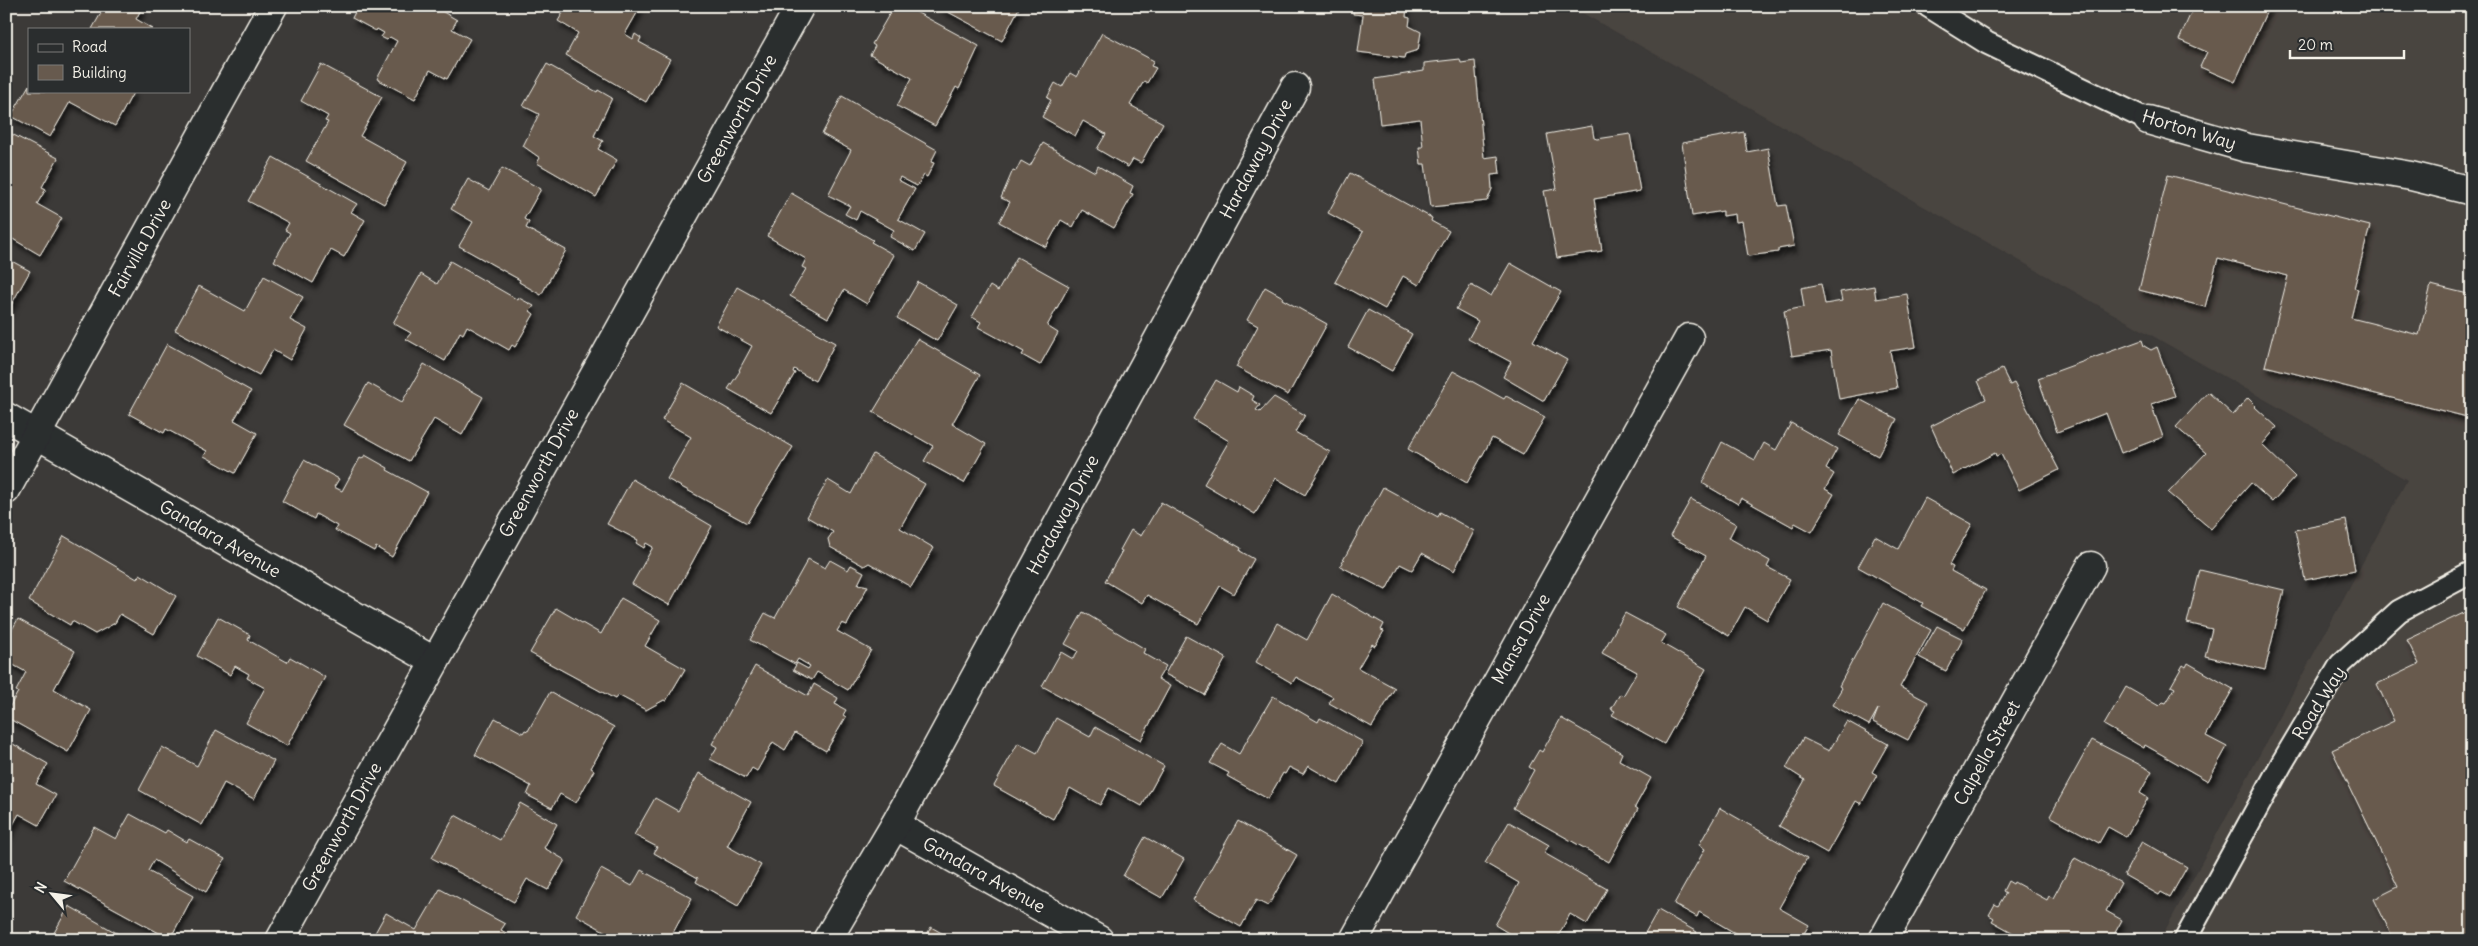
<svg xmlns="http://www.w3.org/2000/svg" width="2478" height="946" viewBox="0 0 2478 946" font-family="Delius,sans-serif">
<style>
.built{fill:#49443f}
.building{fill:#675a4e;stroke:#f4f1e8;filter:url(#shadow)}
.lines{fill:none;stroke-linecap:round;stroke-linejoin:round}
.lane-casing{stroke:#f4f1e8;stroke-width:25}
.street-casing{stroke:#f4f1e8;stroke-width:31}
.lane{stroke:#2a2d2e;stroke-width:21}
.street{stroke:#2a2d2e;stroke-width:28}
.labels{text-anchor:middle;stroke-width:4.5;stroke-linejoin:round;paint-order:stroke}
.street-label{font-size:18px;fill:#f4f1e8;stroke:#2a2d2e}
</style>
<defs>
<filter id="shadow"><feDropShadow dx="3" dy="5.5" stdDeviation="2.5" flood-color="#0009"/></filter>
</defs>
<rect width="100%" height="100%" fill="#3c3a38"/>
<filter id="ink" filterUnits="userSpaceOnUse"><feTurbulence type="fractalNoise" baseFrequency=".02" numOctaves="2"/><feDisplacementMap in="SourceGraphic" scale="10" xChannelSelector="R" yChannelSelector="G"/><feConvolveMatrix kernelMatrix="1 2 1 2 8 2 1 2 1" color-interpolation-filters="sRGB"/></filter>
<g filter="url(#ink)">
<polygon class="built" points="1570,6 2472,6 2472,940 2160,940 2407,480"/>
<g class="building">
<polygon points="105,6 143,6 136,19 153,29 92,29"/>
<polygon points="358,6 433,6 457,20 452,29 470,39 447,79 430,70 415,99 377,79 397,41 390,37 387,40 381,37 384,33 377,29 376,31 352,18"/>
<polygon points="567,6 641,6 625,34 633,39 635,34 641,38 639,42 670,59 646,102 566,55 578,33 558,21"/>
<polygon points="894,6 905,6 979,46 959,89 956,87 935,126 897,106 912,78 870,55 875,46 872,44"/>
<polygon points="937,6 1020,6 1002,41"/>
<polygon points="1354,6 1407,6 1406,17 1410,18 1409,26 1421,32 1418,50 1405,54 1404,58 1358,52 1363,15 1353,14"/>
<polygon points="2194,6 2269,6 2235,82 2200,67 2207,52 2179,40"/>
<polygon points="1102,33 1154,61 1151,66 1156,68 1147,83 1144,81 1130,105 1163,123 1141,163 1133,159 1128,167 1097,149 1106,134 1083,121 1075,136 1042,117 1051,100 1047,98 1055,83 1062,87 1070,73 1077,77"/>
<polygon points="1460,59 1461,63 1475,61 1484,158 1498,156 1500,174 1491,175 1492,189 1487,201 1431,207 1425,164 1421,164 1419,147 1423,147 1420,119 1380,124 1375,79 1424,71 1424,63"/>
<polygon points="321,64 382,97 360,136 407,162 384,204 306,161 328,122 325,121 328,116 301,101"/>
<polygon points="547,64 597,92 598,90 612,98 594,136 603,141 598,149 617,160 596,197 537,163 540,158 523,146 539,114 523,106"/>
<polygon points="29,85 29,91 134,91 115,126 70,102 50,137 11,116"/>
<polygon points="842,96 937,150 931,162 934,163 927,177 924,175 917,186 900,177 898,180 915,189 898,219 925,234 915,251 890,237 894,230 860,211 856,220 845,214 850,206 828,195 851,150 822,134"/>
<polygon points="1592,126 1594,138 1597,139 1630,134 1640,191 1594,199 1602,251 1557,258 1544,191 1557,189 1547,134"/>
<polygon points="6,131 58,158 42,187 46,189 37,204 62,218 40,255 6,235"/>
<polygon points="1744,132 1747,152 1768,148 1778,206 1786,205 1794,246 1778,249 1778,252 1748,256 1742,221 1736,222 1735,214 1723,216 1723,211 1692,216 1682,143"/>
<polygon points="1043,143 1095,172 1098,166 1133,186 1130,193 1133,194 1114,228 1082,210 1073,227 1061,220 1046,247 999,222 1010,202 1001,198 1013,170 1016,171 1021,161 1030,166"/>
<polygon points="273,157 357,204 351,212 365,220 344,257 331,250 313,283 274,261 290,233 285,230 289,223 248,201"/>
<polygon points="502,168 541,189 524,219 529,222 526,228 566,250 541,295 519,282 520,280 459,246 473,222 451,209 468,179 489,191"/>
<polygon points="1350,173 1432,218 1431,221 1449,231 1419,285 1403,276 1385,309 1335,282 1363,232 1328,213"/>
<polygon points="2168,175 2370,226 2354,288 2358,289 2351,318 2419,335 2431,285 2472,295 2472,400 2467,417 2265,366 2288,276 2218,258 2205,307 2139,290"/>
<polygon points="791,193 873,240 871,242 894,255 867,304 844,290 828,318 790,296 806,269 802,267 806,259 767,236"/>
<polygon points="1017,257 1069,286 1047,326 1058,333 1040,365 1022,355 1024,352 978,327 981,322 972,317 990,286 998,291"/>
<polygon points="6,258 30,271 6,314"/>
<polygon points="450,261 518,300 519,298 534,306 530,311 534,314 515,347 512,345 509,350 467,326 463,334 460,332 445,361 406,339 411,333 393,323 421,274 437,284"/>
<polygon points="1510,263 1561,292 1533,341 1567,360 1544,401 1503,377 1511,362 1468,339 1478,321 1456,309 1471,285 1491,296"/>
<polygon points="264,276 303,297 290,320 307,329 290,360 273,350 259,375 175,330 199,286 245,311"/>
<polygon points="918,282 958,305 937,341 897,318"/>
<polygon points="1821,284 1825,304 1842,301 1840,292 1874,286 1876,299 1907,294 1916,347 1890,351 1897,388 1839,399 1831,350 1792,356 1784,311 1804,307 1801,288"/>
<polygon points="737,287 816,331 815,332 835,343 815,381 794,369 793,372 795,373 771,413 728,389 740,371 739,370 752,346 716,326"/>
<polygon points="1265,287 1283,297 1282,299 1327,324 1288,395 1236,367 1258,326 1247,320"/>
<polygon points="1368,310 1412,334 1392,371 1348,347"/>
<polygon points="917,339 980,375 952,424 986,444 964,483 924,461 933,446 873,412"/>
<polygon points="2142,340 2144,346 2151,350 2157,347 2175,396 2151,404 2163,437 2121,453 2106,413 2057,432 2038,378"/>
<polygon points="167,344 251,391 234,420 257,433 235,473 204,456 207,451 166,429 164,433 129,414"/>
<polygon points="424,364 483,397 462,435 434,419 409,461 344,425 368,383 402,402"/>
<polygon points="2002,369 2010,385 2014,383 2059,470 2019,490 2001,454 1996,456 1995,453 1953,475 1931,426 1986,399 1978,381"/>
<polygon points="1453,371 1504,399 1506,396 1545,417 1523,455 1492,438 1467,483 1408,449"/>
<polygon points="1216,380 1237,392 1239,387 1254,396 1252,400 1260,405 1256,410 1260,412 1274,397 1305,415 1295,432 1330,452 1305,495 1276,478 1255,514 1204,484 1229,441 1193,419"/>
<polygon points="683,383 793,447 747,523 667,479 691,437 662,420"/>
<polygon points="2208,392 2233,415 2248,398 2256,406 2255,407 2277,427 2262,445 2295,477 2272,502 2251,483 2211,529 2168,493 2206,453 2176,427"/>
<polygon points="1859,399 1897,419 1878,456 1839,435"/>
<polygon points="1791,423 1837,449 1826,469 1834,474 1825,489 1834,494 1812,532 1795,523 1793,527 1741,498 1738,504 1702,483 1722,442 1755,460 1764,443 1776,450"/>
<polygon points="873,454 925,484 900,528 934,548 911,587 869,563 864,566 830,547 828,539 833,532 807,517 828,480 851,494"/>
<polygon points="365,455 388,468 387,470 427,492 392,557 376,547 374,551 335,530 337,526 316,514 314,519 282,501 304,460 339,479 334,487 342,491 360,458 362,459"/>
<polygon points="632,479 712,526 669,605 632,584 653,547 646,543 644,548 636,543 638,540 607,524"/>
<polygon points="1383,487 1438,517 1440,512 1474,531 1454,571 1422,553 1412,570 1400,564 1386,590 1340,566"/>
<polygon points="1925,498 1972,524 1949,565 1953,567 1951,571 1986,590 1964,629 1921,606 1923,603 1858,567 1875,536 1898,549"/>
<polygon points="1691,499 1736,524 1729,538 1770,561 1767,567 1790,579 1767,620 1745,607 1729,636 1678,607 1706,556 1670,536"/>
<polygon points="1161,502 1241,548 1240,551 1254,559 1234,594 1220,586 1198,624 1147,595 1142,603 1105,581 1122,551 1120,550 1131,530 1141,536"/>
<polygon points="2346,520 2355,570 2305,580 2295,530"/>
<polygon points="64,536 137,579 140,574 176,596 154,634 120,614 115,623 95,634 72,621 70,625 29,601"/>
<polygon points="808,559 825,568 830,560 848,570 851,565 864,572 858,584 868,586 847,625 842,623 837,631 871,650 848,690 817,672 812,680 793,670 797,663 808,669 810,666 798,659 795,664 750,640 765,613 775,618"/>
<polygon points="2200,570 2284,590 2265,670 2205,656 2212,629 2187,623"/>
<polygon points="1332,594 1384,624 1381,630 1384,631 1375,646 1372,644 1358,668 1395,688 1372,727 1329,703 1333,697 1296,677 1292,683 1256,662 1277,623 1307,640"/>
<polygon points="621,598 660,620 645,646 685,669 666,701 664,700 646,710 618,695 615,699 530,653 556,608 601,634"/>
<polygon points="1883,603 1931,630 1900,687 1928,702 1908,740 1873,722 1878,709 1869,725 1832,705 1842,688 1839,686"/>
<polygon points="2472,609 2472,940 2394,940 2374,899 2398,887 2332,750 2394,721 2377,684 2419,664 2407,640"/>
<polygon points="1083,612 1145,649 1143,653 1166,666 1158,679 1170,686 1141,740 1042,686 1061,652 1073,659 1078,651 1065,644"/>
<polygon points="1625,613 1666,635 1661,643 1706,669 1664,744 1612,715 1615,711 1611,709 1620,694 1623,696 1637,672 1602,653"/>
<polygon points="218,617 250,635 248,640 287,662 290,657 325,677 287,746 246,723 265,688 247,678 249,674 235,666 230,675 197,656"/>
<polygon points="18,619 75,651 54,689 91,710 68,752 6,717 6,713 18,692 16,691 26,672 6,661 6,640"/>
<polygon points="1937,626 1963,639 1946,671 1919,657"/>
<polygon points="1186,636 1226,658 1205,695 1165,674"/>
<polygon points="2188,663 2233,689 2206,736 2227,747 2208,781 2145,745 2144,748 2104,725 2126,687 2159,706 2163,702 2166,703 2175,688 2171,686 2183,665 2186,667"/>
<polygon points="755,666 808,696 814,684 838,698 835,704 846,710 843,715 846,717 826,751 795,733 785,750 773,742 757,771 752,768 746,778 710,759 717,747 712,744"/>
<polygon points="550,692 614,727 591,768 594,770 576,803 560,794 552,808 527,795 531,786 475,755 495,718 523,733 525,730 528,731"/>
<polygon points="1273,696 1318,722 1320,718 1363,742 1339,784 1308,766 1303,774 1289,767 1285,774 1283,773 1268,799 1227,776 1229,773 1210,763 1222,744 1239,754"/>
<polygon points="1056,718 1090,737 1095,727 1164,766 1142,806 1109,788 1100,805 1070,788 1053,819 994,786 1018,743 1037,753"/>
<polygon points="1561,718 1622,753 1619,760 1651,778 1635,807 1638,809 1609,862 1513,808 1534,770 1529,767 1539,750 1542,752"/>
<polygon points="1847,721 1888,744 1872,772 1877,775 1861,804 1856,801 1827,853 1779,826 1805,780 1786,768 1803,738 1829,751"/>
<polygon points="216,730 274,761 254,799 224,783 202,825 139,790 162,747 197,766"/>
<polygon points="6,740 48,764 36,784 56,795 39,825 19,814 6,837"/>
<polygon points="2092,740 2152,771 2140,793 2148,798 2126,837 2108,827 2099,843 2050,816"/>
<polygon points="699,773 751,802 727,846 761,865 738,906 696,882 698,878 654,853 657,847 634,835 655,798 678,811"/>
<polygon points="520,803 557,824 544,848 565,860 548,890 527,879 514,902 432,858 455,815 500,840"/>
<polygon points="1720,808 1807,858 1779,908 1809,925 1800,940 1747,940 1699,912 1697,917 1674,904 1705,849 1699,845"/>
<polygon points="130,814 165,833 167,830 187,842 189,839 225,859 206,892 154,860 148,871 193,896 170,939 64,881 94,827 116,839"/>
<polygon points="1238,821 1297,855 1268,906 1256,900 1241,927 1193,900"/>
<polygon points="1509,822 1549,845 1544,853 1607,889 1587,924 1570,914 1556,940 1520,940 1495,925 1519,883 1485,863"/>
<polygon points="1145,837 1184,859 1162,898 1123,876"/>
<polygon points="2142,841 2187,867 2170,897 2161,892 2159,895 2124,875"/>
<polygon points="2075,858 2121,883 2106,911 2122,920 2111,940 2026,940 1992,921 1994,918 1989,915 1995,904 1998,906 2006,893 2003,891 2008,881 2013,884 2014,882 2047,900 2049,896 2053,898"/>
<polygon points="601,869 632,886 641,870 692,898 669,940 602,940 606,932 576,915"/>
<polygon points="440,889 505,924 501,930 506,933 503,940 497,937 496,940 371,940 386,913 416,930"/>
<polygon points="69,906 129,940 50,940"/>
<polygon points="1658,910 1697,932 1696,934 1707,940 1641,940"/>
<polygon points="931,927 954,940 924,940"/>
</g>
<g class="lines">
<defs>
<g id="lane">
<polyline points="1928,6 1987,43 2148,120"/>
<polyline points="2185,940 2282,763 2341,664 2399,611 2472,572"/>
</g>
<g id="street">
<polyline points="2148,120 2247,148 2411,176 2472,191"/>
<polyline points="6,417 434,661"/>
<polyline points="6,490 273,6"/>
<polyline points="895,825 1099,940"/>
<polyline points="280,940 800,6"/>
<polyline points="827,940 895,825 1295,87"/>
<polyline points="1354,940 1689,338"/>
<polyline points="1883,940 2091,566"/>
</g>
</defs>
<use href="#lane" class="lane-casing"/>
<use href="#street" class="street-casing"/>
<use href="#lane" class="lane"/>
<use href="#street" class="street"/>
</g>
</g>
<g class="labels">
<g class="street-label">
<text transform="translate(737 119) rotate(-61)" y="6">Greenworth Drive</text>
<text transform="translate(2189 130) rotate(17)" y="6">Horton Way</text>
<text transform="translate(1256 159) rotate(-62)" y="6">Hardaway Drive</text>
<text transform="translate(140 248) rotate(-61)" y="6">Fairvilla Drive</text>
<text transform="translate(539 473) rotate(-61)" y="6">Greenworth Drive</text>
<text transform="translate(1063 515) rotate(-62)" y="6">Hardaway Drive</text>
<text transform="translate(220 539) rotate(30)" y="6">Gandara Avenue</text>
<text transform="translate(1521 639) rotate(-61)" y="6">Mansa Drive</text>
<text transform="translate(2319 703) rotate(-58)" y="6">Road Way</text>
<text transform="translate(1987 753) rotate(-61)" y="6">Calpella Street</text>
<text transform="translate(342 827) rotate(-61)" y="6">Greenworth Drive</text>
<text transform="translate(984 875) rotate(29)" y="6">Gandara Avenue</text>
</g>
</g>
<rect width="2478" height="946" fill="none" stroke="#2a2d2e" stroke-width="25"/>
<rect x="12" y="12" width="2453" height="921" fill="none" stroke="#f4f1e8" stroke-width="2" filter="url(#ink)"/>
<rect x="28" y="28" width="162" height="65" fill="#2a2d2e" stroke="#7b7b78"/>
<rect x="38" y="44" width="25" height="8" fill="#2a2d2e" stroke="#7b7b78"/>
<text x="72" y="52" font-size="15" fill="#f4f1e8">Road</text>
<rect x="38" y="65" width="25" height="15" fill="#675a4e" stroke="#7b7b78"/>
<text x="72" y="78" font-size="15" fill="#f4f1e8">Building</text>
<g transform="translate(52 894) rotate(299)" stroke="#2a2d2e" stroke-width="4" paint-order="stroke">
<path d="M0-4L9 19L0 12L-9 19Z" fill="#f4f1e8"/>
<text y="-8" font-size="14" font-weight="bold" text-anchor="middle" fill="#f4f1e8">N</text>
</g>
<path d="M2290 50v8h114v-8" fill="none" stroke="#f4f1e8" stroke-width="2.5"/>
<text x="2298" y="50" font-size="15" fill="#f4f1e8" stroke="#2a2d2e" stroke-width="4" paint-order="stroke">20 m</text>
</svg>
